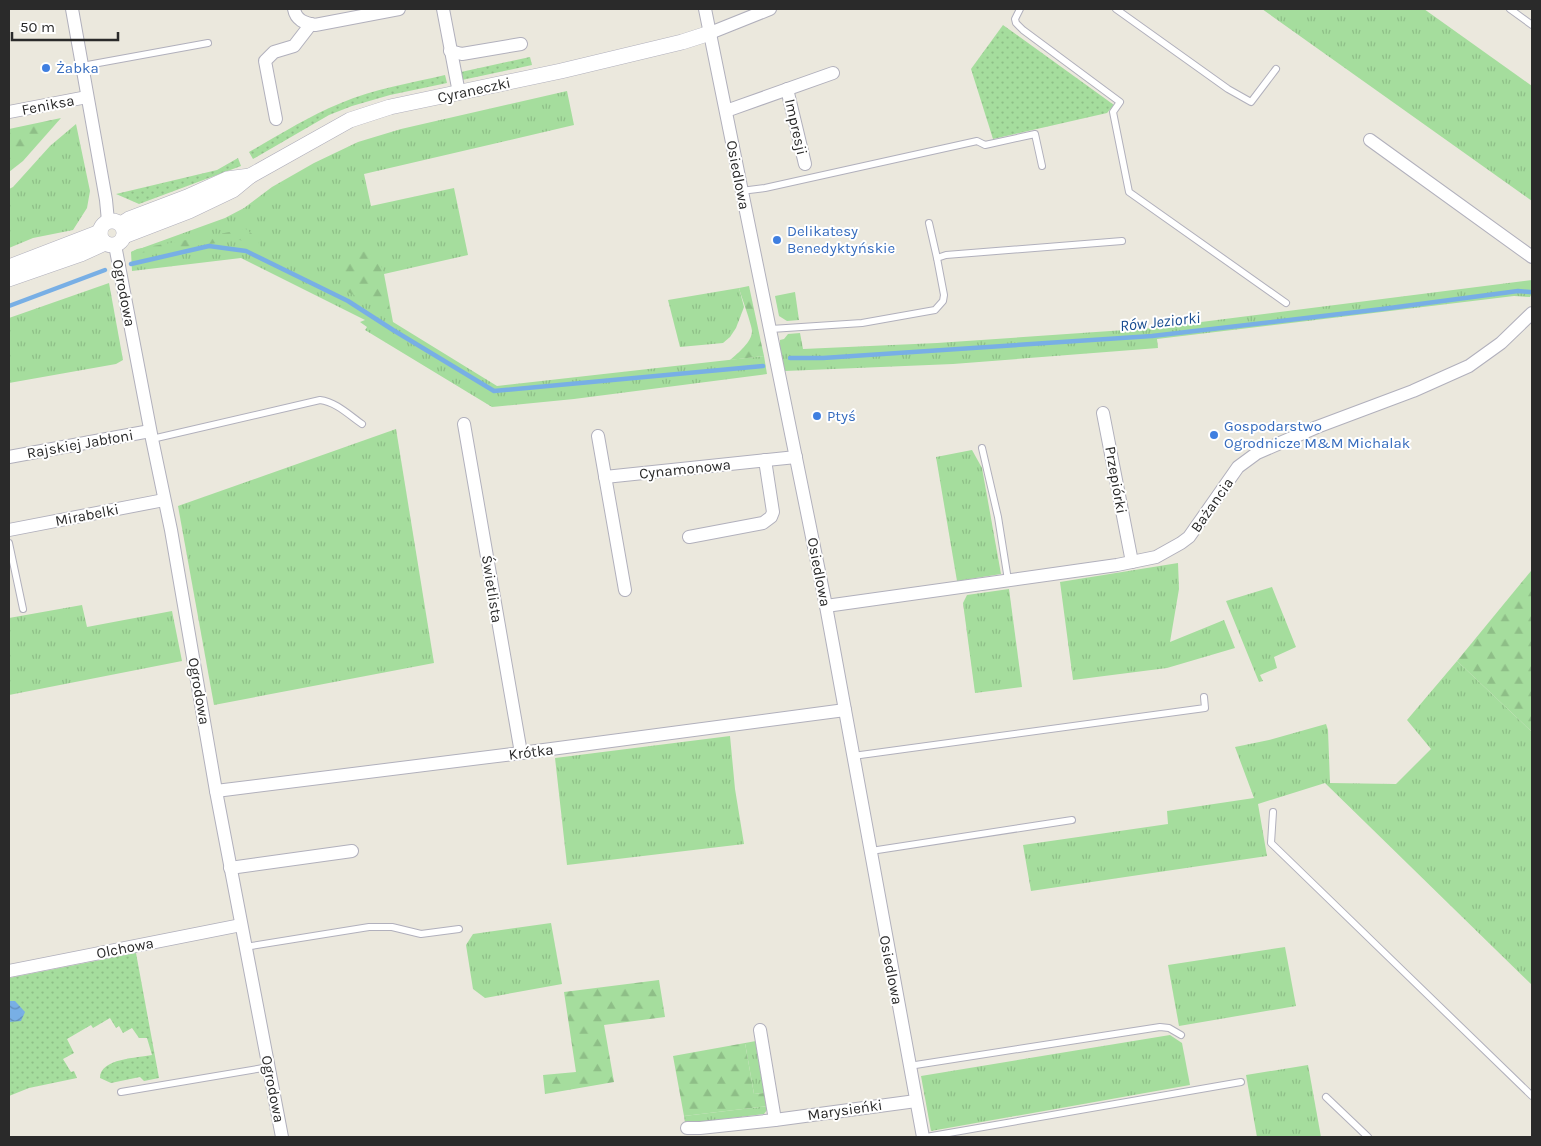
<svg xmlns="http://www.w3.org/2000/svg" width="1541" height="1146" viewBox="0 0 1541 1146" font-family="Karla,sans-serif">
<style>
.grass{fill:url(#grass-tufts)}
.forest{fill:url(#forest-firs)}
.garden{fill:url(#garden-dots)}
.water{fill:url(#water-waves)}
.lines{fill:none;stroke-linecap:round;stroke-linejoin:round}
.stream{stroke:#78afe5;stroke-width:4.5}
.service-casing{stroke:#b1b0bc;stroke-width:8}
.minor-casing{stroke:#b1b0bc;stroke-width:14}
.tertiary-casing{stroke:#b1b0bc;stroke-width:16}
.service{stroke:#fff;stroke-width:6}
.minor{stroke:#fff;stroke-width:12}
.tertiary{stroke:#fff;stroke-width:15}
.shop-dot{fill:#3f7fe0;stroke:#fff;stroke-width:2}
.labels{text-anchor:middle;stroke-width:4;stroke-linejoin:round;paint-order:stroke}
.shop-label{font-size:15px;fill:#366cbe;stroke:#fff;text-anchor:start}
.street-label{font-size:15px;fill:#2a2a2a;stroke:#fff}
.water-label{font-size:16px;font-style:italic;fill:#184c90;stroke:#fff}
</style>
<defs>
<pattern id="grass-tufts" width="24" height="20" patternUnits="userSpaceOnUse" patternTransform="scale(1.25)"><rect width="24" height="20" fill="#a5dd9d"/><path d="M3 7l-1-3M5 7V3M7 7l1-3M15 17l-1-3M17 17v-4M19 17l1-3" fill="none" stroke="#8ebe87"/></pattern>
<pattern id="forest-firs" width="22" height="20" patternUnits="userSpaceOnUse" patternTransform="scale(1.25)"><rect width="22" height="20" fill="#a5dd9d"/><path d="M5 1l3.5 6h-7zM16 11l3.5 6h-7z" fill="#8ebe87"/></pattern>
<pattern id="garden-dots" width="8" height="8" patternUnits="userSpaceOnUse" patternTransform="scale(1.25)"><rect width="8" height="8" fill="#a5dd9d"/><path d="M2 2h.1M6 6h.1" fill="none" stroke="#8ebe87" stroke-width="1.8" stroke-linecap="round"/></pattern>
<pattern id="water-waves" width="16" height="10" patternUnits="userSpaceOnUse" patternTransform="scale(1.25)"><rect width="16" height="10" fill="#78afe5"/><path d="M0 5q4-4 8 0t8 0" fill="none" stroke="#638fba"/></pattern>
</defs>
<rect width="100%" height="100%" fill="#ebe8dd"/>
<g class="grass">
<polygon points="1262,9 1424,9 1532,86 1532,201"/>
<polygon points="567,91 574,125 364,174 371,206 454,188 468,255 384,274 393,322 497,386 764,356 767,374 574,399 492,407 365,330 367,327 360,322 365,320 241,258 132,271 131,252 225,218 244,208 272,187 314,163 358,142 401,129"/>
<polygon points="76,124 90,191 87,208 73,230 33,238 9,248 9,189 13,187 50,146"/>
<polygon points="1532,280 1532,293 1530,297 1514,296 1157,339 1158,348 953,364 785,371 780,352 780,340 784,339 788,334 800,333 803,349 937,343 1154,328"/>
<polygon points="109,283 123,360 116,364 9,383 9,318"/>
<polygon points="739,288 744,307 736,328 730,337 723,343 680,347 668,300"/>
<polygon points="795,292 799,320 787,321 779,316 775,296"/>
<polygon points="396,429 434,663 214,705 178,506"/>
<polygon points="972,450 982,468 1001,574 957,581 936,457"/>
<polygon points="1178,563 1179,589 1170,642 1224,620 1235,648 1167,668 1073,680 1060,582"/>
<polygon points="1272,587 1296,647 1274,657 1277,668 1260,675 1263,681 1259,682 1226,601"/>
<polygon points="1009,589 1022,687 975,693 963,603 967,595"/>
<polygon points="82,605 87,627 172,611 182,661 9,695 9,618"/>
<polygon points="1457,661 1532,732 1532,985 1325,783 1258,804 1267,856 1031,891 1023,845 1168,824 1167,811 1254,798 1235,747 1269,740 1326,724 1328,730 1330,783 1396,784 1431,749 1407,720"/>
<polygon points="730,736 735,789 744,844 567,865 555,758"/>
<polygon points="551,923 562,984 485,998 473,989 466,945 473,934"/>
<polygon points="1285,947 1296,1006 1179,1026 1168,965"/>
<polygon points="1170,1035 1182,1043 1190,1085 931,1131 921,1076"/>
<polygon points="756,1041 765,1093 754,1094 745,1043"/>
<polygon points="1308,1065 1321,1137 1257,1137 1246,1075"/>
<polygon points="768,1106 767,1110 764,1114 690,1123 685,1122 684,1116"/>
</g>
<g class="forest">
<polygon points="61,118 23,161 9,172 9,129"/>
<polygon points="246,229 256,237 262,250 240,240 132,254 131,252 137,249"/>
<polygon points="365,251 379,253 392,322 375,312 378,308 346,291 341,277 332,269 331,265 334,261"/>
<path d="M749,286L764,356L730,360C738,353 752,342 752,331C752,325 741,296 739,288Z"/>
<polygon points="1531,571 1532,572 1532,732 1457,661"/>
<polygon points="659,980 665,1017 604,1025 614,1082 545,1094 543,1075 576,1072 564,992"/>
<polygon points="745,1043 754,1094 765,1093 768,1106 684,1116 673,1056"/>
</g>
<g class="garden">
<polygon points="1003,25 1114,105 1107,113 993,139 971,69"/>
<polygon points="530,57 532,65 462,80 461,72"/>
<path d="M445,75L447,83L390,95L352,106L329,115L253,159L249,152C279,135 309,116 341,103C374,89 411,83 445,75Z"/>
<polygon points="238,158 241,166 139,204 116,194 217,170"/>
<path d="M136,953L159,1078L144,1081L140,1077L111,1083L100,1078C100,1058 138,1058 152,1055L147,1038H139L132,1028L123,1033L119,1026L116,1028L110,1018L93,1028L91,1025L67,1039L74,1053L63,1059L71,1072L74,1071L77,1078L29,1088L9,1096V978Z"/>
</g>
<polygon class="water" points="9,1001 15,1001 25,1012 21,1021 9,1022"/>
<g class="lines">
<g class="stream">
<polyline points="131,264 209,246 246,251 348,301 393,330 494,391 763,366"/>
<polyline points="9,306 105,270"/>
<polyline points="790,358 823,358 1152,336 1382,309 1518,291 1530,292"/>
</g>
<defs>
<g id="service">
<polyline points="1020,9 1015,19 1016,23 1023,30 1120,102 1113,112 1129,192 1286,303"/>
<polyline points="1116,9 1228,89 1251,102 1276,69"/>
<polyline points="1510,9 1532,25"/>
<polyline points="82,66 208,43"/>
<polyline points="741,191 765,188 977,141 985,145 1035,134 1042,166"/>
<polyline points="929,223 937,258"/>
<polyline points="771,329 862,323 935,310 943,301 944,295 937,258 946,255 1122,241"/>
<path d="M152,439L320,400C336,402 349,415 362,424"/>
<polyline points="982,448 998,517 1008,580"/>
<polyline points="9,543 23,609"/>
<polyline points="853,756 1205,708 1204,697"/>
<polyline points="1273,812 1271,843 1532,1096"/>
<polyline points="871,851 1072,820"/>
<polyline points="245,947 369,927 392,927 421,934 459,929"/>
<polyline points="909,1066 1160,1027 1169,1028 1181,1035"/>
<polyline points="121,1092 269,1067"/>
<polyline points="1326,1097 1368,1137"/>
<polyline points="926,1137 1241,1082"/>
</g>
<g id="minor">
<polyline points="72,9 106,200 108,221"/>
<path d="M294,9C296,20 304,23 315,25L399,9"/>
<polyline points="443,9 459,93"/>
<polyline points="705,9 826,606 923,1137"/>
<polyline points="710,33 770,9"/>
<polyline points="450,51 462,54 521,44"/>
<polyline points="787,89 805,164"/>
<polyline points="726,111 833,73"/>
<polyline points="9,112 87,97"/>
<polyline points="276,119 265,61 274,52 294,46 311,24"/>
<polyline points="1370,140 1532,257"/>
<polyline points="115,245 152,439 171,530 216,791 282,1137"/>
<polyline points="1103,413 1132,562"/>
<polyline points="464,424 521,753"/>
<polyline points="598,436 625,590"/>
<polyline points="9,457 150,431"/>
<polyline points="605,477 796,457"/>
<polyline points="9,530 164,500"/>
<polyline points="689,537 763,523 771,517 773,512 765,460"/>
<polyline points="826,606 1117,565 1156,557 1181,543 1189,537 1238,467 1257,453 1317,427 1413,391 1469,366 1501,343 1532,313"/>
<polyline points="216,791 521,753 845,710"/>
<polyline points="230,868 352,851"/>
<polyline points="9,971 241,925"/>
<polyline points="760,1030 775,1120"/>
<polyline points="687,1128 700,1128 775,1120 916,1101"/>
</g>
<g id="tertiary">
<circle cx="112" cy="233" r="12"/>
<polyline points="121,224 129,219 187,197 227,179 250,176"/>
<polyline points="124,236 189,211 233,190 250,176 350,120 390,107 561,71 682,42 710,33"/>
<polyline points="9,267 100,232"/>
<polyline points="9,279 81,254 105,243"/>
</g>
</defs>
<use href="#service" class="service-casing"/>
<use href="#minor" class="minor-casing"/>
<use href="#tertiary" class="tertiary-casing"/>
<use href="#service" class="service"/>
<use href="#minor" class="minor"/>
<use href="#tertiary" class="tertiary"/>
</g>
<g class="shop-dot">
<circle cx="46" cy="68" r="5"/>
<circle cx="777" cy="240" r="5"/>
<circle cx="817" cy="416" r="5"/>
<circle cx="1214" cy="435" r="5"/>
</g>
<g class="labels">
<g class="shop-label">
<text x="56" y="73">Żabka</text>
<text x="787" y="236">Delikatesy<tspan x="787" dy="17">Benedyktyńskie</tspan></text>
<text x="827" y="421">Ptyś</text>
<text x="1224" y="431">Gospodarstwo<tspan x="1224" dy="17">Ogrodnicze M&amp;M Michalak</tspan></text>
</g>
<g class="street-label">
<text transform="translate(474 90) rotate(-12)" y="5">Cyraneczki</text>
<text transform="translate(48 105) rotate(-11)" y="5">Feniksa</text>
<text transform="translate(796 127) rotate(77)" y="5">Impresji</text>
<text transform="translate(738 175) rotate(79)" y="5">Osiedlowa</text>
<text transform="translate(124 293) rotate(79)" y="5">Ogrodowa</text>
<text transform="translate(80 444) rotate(-10)" y="5">Rajskiej Jabłoni</text>
<text transform="translate(685 469) rotate(-6)" y="5">Cynamonowa</text>
<text transform="translate(1116 480) rotate(80)" y="5">Przepiórki</text>
<text transform="translate(1212 505) rotate(-55)" y="5">Bażancia</text>
<text transform="translate(87 515) rotate(-11)" y="5">Mirabelki</text>
<text transform="translate(819 572) rotate(79)" y="5">Osiedlowa</text>
<text transform="translate(492 589) rotate(81)" y="5">Świetlista</text>
<text transform="translate(199 691) rotate(80)" y="5">Ogrodowa</text>
<text transform="translate(531 752) rotate(-7)" y="5">Krótka</text>
<text transform="translate(125 948) rotate(-11)" y="5">Olchowa</text>
<text transform="translate(891 970) rotate(79)" y="5">Osiedlowa</text>
<text transform="translate(273 1089) rotate(79)" y="5">Ogrodowa</text>
<text transform="translate(845 1110) rotate(-8)" y="5">Marysieńki</text>
</g>
<g class="water-label">
<text transform="translate(1160 321) rotate(-6)" y="6">Rów Jeziorki</text>
</g>
</g>
<rect width="1541" height="1146" fill="none" stroke="#2a2a2a" stroke-width="20"/>
<path d="M12 32v8h106v-8" fill="none" stroke="#2a2a2a" stroke-width="2.5"/>
<text x="20" y="32" font-size="15" fill="#2a2a2a" stroke="#ffffff" stroke-width="4" paint-order="stroke">50 m</text>
</svg>
